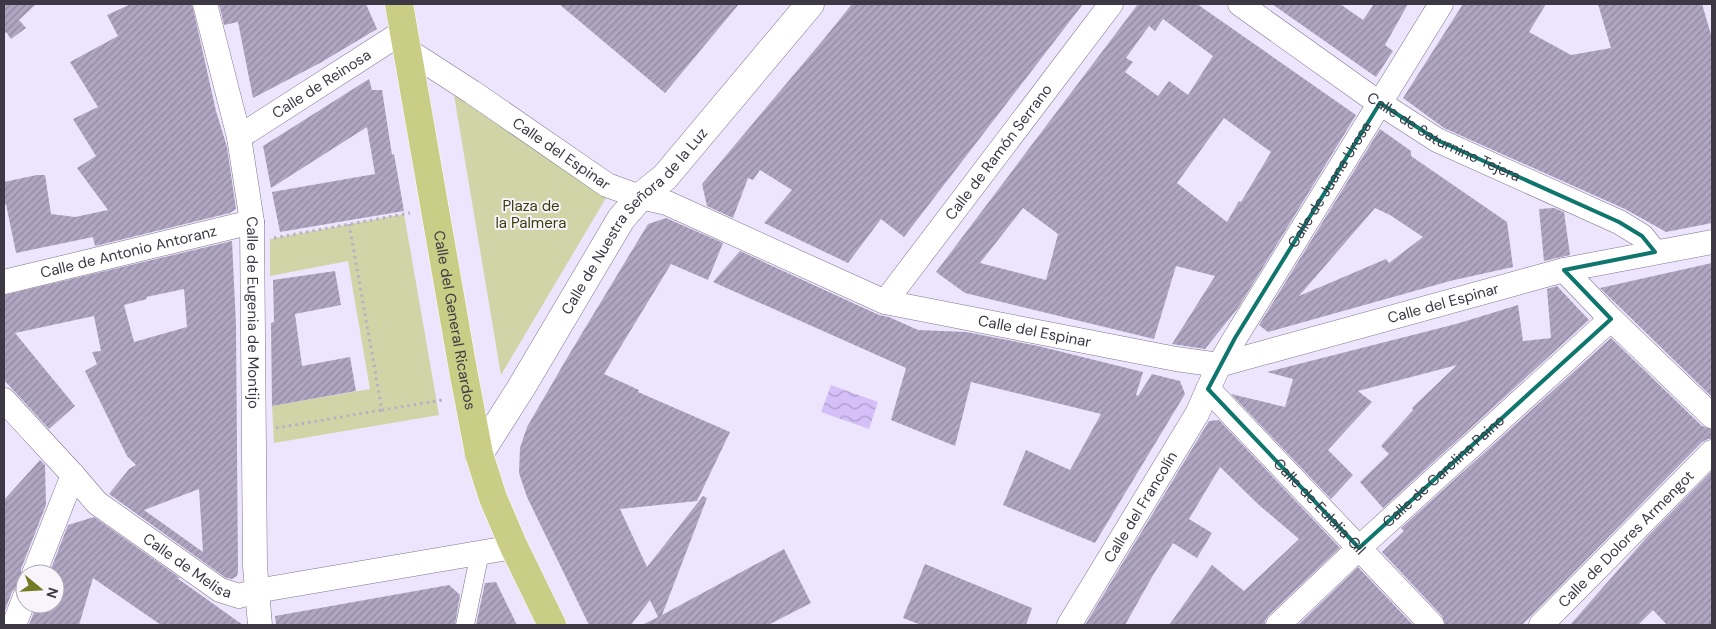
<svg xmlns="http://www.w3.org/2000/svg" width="1716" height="629" viewBox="0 0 1716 629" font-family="'DM Sans',sans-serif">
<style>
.green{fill:#d0d5a7}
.water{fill:url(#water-waves)}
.building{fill:url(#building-hatch);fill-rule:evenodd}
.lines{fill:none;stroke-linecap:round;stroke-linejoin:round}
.pedestrian-casing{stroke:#7d738e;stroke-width:19}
.minor-casing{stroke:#7d738e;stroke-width:25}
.tertiary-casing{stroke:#7d738e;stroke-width:29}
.primary-casing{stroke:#fff;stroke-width:29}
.path{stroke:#b8b1c5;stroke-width:3;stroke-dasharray:2.5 4;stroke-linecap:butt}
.pedestrian{stroke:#fff;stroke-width:18}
.minor{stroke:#fff;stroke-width:24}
.tertiary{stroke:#fff;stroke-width:28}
.primary{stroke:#c9cd85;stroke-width:28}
.marked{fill:none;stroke:#0f766e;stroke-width:4;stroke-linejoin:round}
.labels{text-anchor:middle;stroke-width:4;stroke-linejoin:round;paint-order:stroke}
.street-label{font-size:15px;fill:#3c3844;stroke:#f7f5fb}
.park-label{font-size:15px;fill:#3a3c0c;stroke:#f7f5fb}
</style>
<defs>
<pattern id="water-waves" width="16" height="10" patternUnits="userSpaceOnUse" patternTransform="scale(1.25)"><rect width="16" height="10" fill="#d4bff8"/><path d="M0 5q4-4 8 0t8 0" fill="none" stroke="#ad9cca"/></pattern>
<pattern id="building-hatch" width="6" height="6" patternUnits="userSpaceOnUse" patternTransform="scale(1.25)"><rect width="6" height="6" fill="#b0a6c2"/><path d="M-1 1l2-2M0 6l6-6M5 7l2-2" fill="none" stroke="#90889f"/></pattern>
</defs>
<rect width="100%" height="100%" fill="#ede5fd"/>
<g class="green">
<polygon points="454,95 606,198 501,375"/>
<polygon points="404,214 439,415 274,443 272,406 370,389 348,261 270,276 270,239"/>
</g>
<polygon class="water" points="831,385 878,402 869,429 821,412"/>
<g class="building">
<polygon points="4,4 36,4 19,20 26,28 11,39 6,32 4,34"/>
<polygon points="131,4 192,4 216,111 227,147 236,209 230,213 95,246 93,237 16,253 6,204 4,205 4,182 37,175 45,175 51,214 75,217 108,210 77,168 96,156 73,119 98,107 70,62 118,36 107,15"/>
<polygon points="219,4 366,4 377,29 320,63 253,98 238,22 224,25"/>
<polygon points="559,4 739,4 665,93"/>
<polygon points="852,4 1083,4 904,237 881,219 848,263 764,223 792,190 760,170 753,180 748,178 733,218 707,206 702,184 823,40"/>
<path d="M1138,4H1197L1356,115L1238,308L1205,349L1172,344L1215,276L1176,266L1154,339L965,293L936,272ZM1163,19L1213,56L1188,95L1169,81L1158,96L1125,72L1133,62L1126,58L1149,26L1155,31ZM1224,118L1271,152L1241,202L1239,201L1227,222L1177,183ZM1023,208L1058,234L1046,280L980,263Z"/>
<polygon points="1272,4 1340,4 1363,20 1374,4 1408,4 1385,45 1393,51 1376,77"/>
<polygon points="1463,4 1546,4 1529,32 1571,55 1611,48 1598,4 1702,4 1712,38 1712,223 1666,232 1625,209 1444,128 1403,98"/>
<polygon points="369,79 372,90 382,90 392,155 394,154 404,211 280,232 272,192 375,174 367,127 271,188 263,146"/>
<path d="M1380,129L1411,151V156L1507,222L1513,267L1450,281L1268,332L1259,325ZM1375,208L1390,215L1423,237L1389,263L1386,259L1299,296Z"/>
<polygon points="1554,208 1564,212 1570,255 1544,261 1539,209"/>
<polygon points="666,218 723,243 708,280 671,264 604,374 639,390 638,392 730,432 697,501 620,509 647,567 703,496 707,498 662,615 784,549 811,603 768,625 642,625 658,617 650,600 631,625 589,625 527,497 519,473 520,448 527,427 567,358 648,224"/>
<path d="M232,241L236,325L238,571L237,576L232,579L226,578L109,494L129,469L136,465L127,456L85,371L97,364L92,352L101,351L94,316L15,333L75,406L49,429L4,380V295ZM184,289L187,327L134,342L124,305L147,299L146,297ZM199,489L203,552L144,510Z"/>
<polygon points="740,251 879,315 889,317 918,330 966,332 1038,346 1143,372 1136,395 1138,396 1152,374 1180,381 1185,394 1095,543 1003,505 1026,450 1070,470 1101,414 971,382 955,446 891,420 906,368 713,282"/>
<polygon points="1712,263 1712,397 1600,288"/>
<polygon points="335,271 341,305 295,314 302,366 350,357 356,391 272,406 271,323 274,322 273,280"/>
<polygon points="1557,286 1589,320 1383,508 1360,482 1389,454 1381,446 1413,410 1412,408 1457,365 1358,391 1372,402 1328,450 1353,475 1331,499 1231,394 1285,407 1293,379 1267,372 1456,324 1518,305 1523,341 1551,338 1547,289"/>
<polygon points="1611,338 1702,426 1712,429 1712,439 1708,439 1702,442 1522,625 1445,625 1442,616 1382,552 1404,531 1401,528"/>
<polygon points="1219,420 1340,548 1269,615 1265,621 1265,625 1169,625 1212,565 1244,591 1299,539 1259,505 1220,467 1189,519 1212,533 1197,558 1173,543 1152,577 1125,625 1085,625 1209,421"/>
<polygon points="40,460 45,465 46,505 21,569 21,576 24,584 17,586 12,592 4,613 4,500"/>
<polygon points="1712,471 1712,625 1667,625 1653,610 1638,625 1570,625 1647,537"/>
<polygon points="94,517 180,578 177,578 243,625 161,625 93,578 79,625 29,625 37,604 55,604 55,574 49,574 68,525"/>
<polygon points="925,564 1032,608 1026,625 921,625 903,618"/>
<polygon points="1358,567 1413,625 1298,625"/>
<polygon points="496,582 517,625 476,625 485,583"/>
<polygon points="449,585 460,595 455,625 276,625 275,616"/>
</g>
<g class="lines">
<defs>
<polyline id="pedestrian" points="465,625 480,552"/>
<g id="minor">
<path id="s1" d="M205,4L239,137L252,222L255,566L260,625"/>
<path id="s2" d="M1240,4L1369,96L1437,140L1619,222L1642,236L1655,252"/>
<path id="s3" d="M407,50L472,92L607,185L640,197L667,203L885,302L1176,359L1219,365L1564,270L1712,242"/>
<path id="s4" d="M239,137L404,31"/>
<polyline points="1564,270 1611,319 1712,416"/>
<path id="s5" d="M4,282L252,222"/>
<path id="s6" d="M885,302L1111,4"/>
<path id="s7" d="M1208,389L1432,625"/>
<path id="s8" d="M4,400L73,475L97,503L220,590L239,596L256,591L514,547"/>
<polyline points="34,574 73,475"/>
<polyline points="14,625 25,597"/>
<path id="s9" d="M1069,625L1197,414L1219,365L1235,338L1441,4"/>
<path id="s10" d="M1278,625L1359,548L1611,319"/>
<path id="s11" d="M1541,625L1712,452"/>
</g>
<g id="tertiary">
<path id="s12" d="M479,454L521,388L621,219L640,197L665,177L810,4"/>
</g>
<g id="primary">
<path id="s13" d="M399,4L463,370L479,454L493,498L514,547L552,625"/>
</g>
</defs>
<use href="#pedestrian" class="pedestrian-casing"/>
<use href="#minor" class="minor-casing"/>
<use href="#tertiary" class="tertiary-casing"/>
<use href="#primary" class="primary-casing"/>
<g class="path">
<polyline points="349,224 382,410 443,400"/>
<polyline points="274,238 410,213"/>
<polyline points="276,428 382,410"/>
</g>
<use href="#pedestrian" class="pedestrian"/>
<use href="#minor" class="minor"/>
<use href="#tertiary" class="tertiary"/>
<use href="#primary" class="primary"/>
</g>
<path class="marked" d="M1380,103L1437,140L1619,222L1642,236L1655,252L1564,270L1611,319L1359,548L1208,389L1235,338Z"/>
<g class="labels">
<g class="street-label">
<text dy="5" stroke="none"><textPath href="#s4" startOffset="98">Calle de Reinosa</textPath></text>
<text dy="5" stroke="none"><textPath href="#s2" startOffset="244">Calle de Saturnino Tejera</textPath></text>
<text dy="5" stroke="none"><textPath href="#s3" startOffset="186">Calle del Espinar</textPath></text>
<text dy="5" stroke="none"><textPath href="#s6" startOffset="188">Calle de Ramón Serrano</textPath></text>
<text dy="5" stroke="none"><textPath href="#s9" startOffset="512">Calle de Juana Urosa</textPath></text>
<text dy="5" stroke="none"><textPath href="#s12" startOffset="281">Calle de Nuestra Señora de la Luz</textPath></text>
<text dy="5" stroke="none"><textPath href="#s5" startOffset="128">Calle de Antonio Antoranz</textPath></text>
<text dy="5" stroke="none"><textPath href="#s3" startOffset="1116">Calle del Espinar</textPath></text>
<text dy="5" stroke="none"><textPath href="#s1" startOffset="314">Calle de Eugenia de Montijo</textPath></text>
<text dy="5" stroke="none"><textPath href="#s13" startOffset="321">Calle del General Ricardos</textPath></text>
<text dy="5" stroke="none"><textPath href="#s3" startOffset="696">Calle del Espinar</textPath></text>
<text dy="5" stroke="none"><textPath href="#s10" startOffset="226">Calle de Carolina Paino</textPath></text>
<text dy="5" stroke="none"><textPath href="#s7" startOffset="162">Calle de Eulalia Gil</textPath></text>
<text dy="5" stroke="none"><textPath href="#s9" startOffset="138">Calle del Francolín</textPath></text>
<text dy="5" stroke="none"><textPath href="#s11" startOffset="121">Calle de Dolores Armengot</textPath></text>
<text dy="5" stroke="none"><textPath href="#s8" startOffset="249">Calle de Melisa</textPath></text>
</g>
<g class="park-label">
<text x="531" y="211">Plaza de<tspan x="531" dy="17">la Palmera</tspan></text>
</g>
</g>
<rect width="1716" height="629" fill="none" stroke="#3c3844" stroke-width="10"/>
<g transform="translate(40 589) rotate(108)"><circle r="24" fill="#f7f5fb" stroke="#aca9b2"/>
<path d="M0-4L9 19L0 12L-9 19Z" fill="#767a23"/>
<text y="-8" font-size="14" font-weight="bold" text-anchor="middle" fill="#3c3844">N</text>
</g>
</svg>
